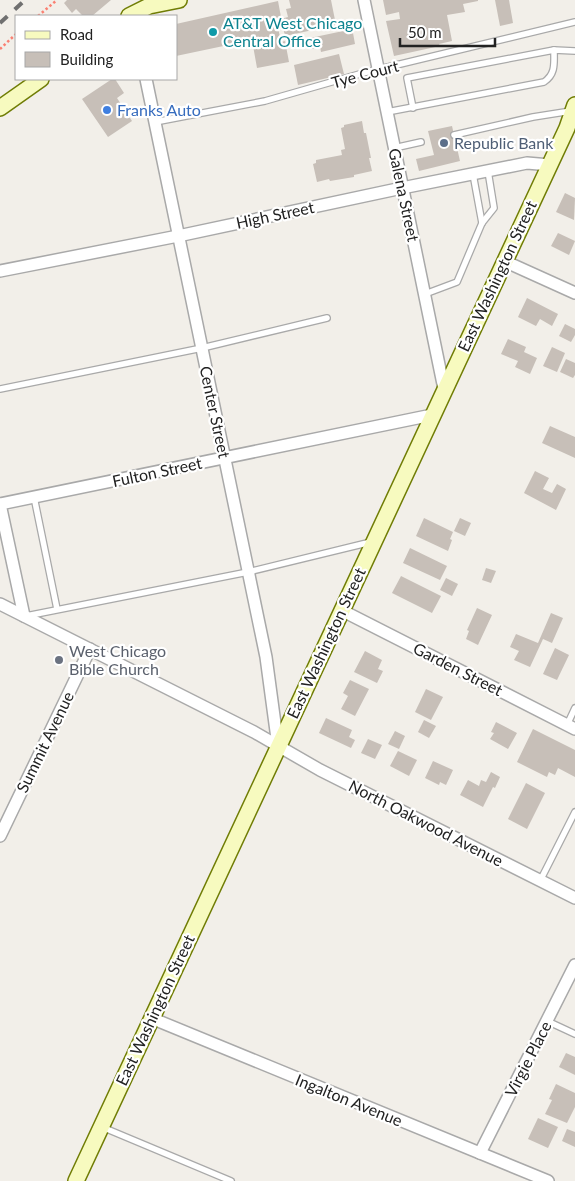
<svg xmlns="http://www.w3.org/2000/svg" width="575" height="1181" viewBox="0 0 575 1181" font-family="Lato,sans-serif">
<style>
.building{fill:#c7bfb8}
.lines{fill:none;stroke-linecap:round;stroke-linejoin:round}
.lane-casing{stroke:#a9a9a9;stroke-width:8}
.street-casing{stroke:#a9a9a9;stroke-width:14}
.secondary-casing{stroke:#707d05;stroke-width:18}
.path{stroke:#fa8072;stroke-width:2.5;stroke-dasharray:2.5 2.5;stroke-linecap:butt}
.lane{stroke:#fff;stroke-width:5.5}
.street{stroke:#fff;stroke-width:11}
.secondary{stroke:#f7fabf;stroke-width:15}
.rail{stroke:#707070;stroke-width:4;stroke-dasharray:10 10;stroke-linecap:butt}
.culture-dot{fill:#0f9aa8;stroke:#fff;stroke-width:2}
.shop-dot{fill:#3f7fe0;stroke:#fff;stroke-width:2}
.service-dot{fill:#5c6f8a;stroke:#fff;stroke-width:2}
.worship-dot{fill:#6b7280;stroke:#fff;stroke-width:2}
.labels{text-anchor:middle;stroke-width:4.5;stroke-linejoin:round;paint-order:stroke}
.culture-label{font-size:16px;fill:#0d838f;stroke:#fff;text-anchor:start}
.street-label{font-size:16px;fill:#222;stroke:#fff}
.shop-label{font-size:16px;fill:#366cbe;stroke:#fff;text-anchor:start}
.service-label{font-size:16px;fill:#4e5e75;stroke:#fff;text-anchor:start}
.worship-label{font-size:16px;fill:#5b616d;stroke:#fff;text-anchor:start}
</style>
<rect width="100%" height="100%" fill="#f2efe9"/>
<g class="building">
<polygon points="67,0 111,0 92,16 83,16 76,9 72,13 64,3"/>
<polygon points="289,0 331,0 336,25 285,36 281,19 288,17 286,9 291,8"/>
<polygon points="383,0 478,0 478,1 463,4 465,12 447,15 452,41 439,44 440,46 394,56 386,21 400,19 399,12 386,15"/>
<polygon points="495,0 509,0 513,23 500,26"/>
<polygon points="278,1 281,17 276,18 281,42 285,41 289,62 257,68 252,40 176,56 176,24"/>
<polygon points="348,30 353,33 355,44 321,52 320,47 312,49 310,38"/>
<polygon points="339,54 344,74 298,85 294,65"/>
<polygon points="112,79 115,79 124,93 117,98 132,121 108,137 82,99"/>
<polygon points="362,121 364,133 366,133 371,158 369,158 372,171 354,175 354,177 330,181 329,179 317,182 313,164 316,163 316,160 342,155 341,150 345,149 341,128 344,127 344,125"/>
<polygon points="452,126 460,161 419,171 416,159 434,155 428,131"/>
<polygon points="565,193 575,198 574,220 556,212"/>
<polygon points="558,233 575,241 569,255 551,246"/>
<polygon points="527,298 558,314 552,326 540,319 536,326 518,317"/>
<polygon points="565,324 575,329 575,335 571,342 559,336"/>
<polygon points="508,339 526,347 524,352 537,358 530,374 515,367 518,361 501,354"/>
<polygon points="552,347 565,353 557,372 543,366"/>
<polygon points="566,359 575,363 575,375 573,378 560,372"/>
<polygon points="550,426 575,437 575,458 542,443"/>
<polygon points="535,471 549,478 543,489 552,493 557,484 566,489 556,510 524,493"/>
<polygon points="424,518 453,532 450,539 452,540 448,551 416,536"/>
<polygon points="460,518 471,523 465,536 454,531"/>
<polygon points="410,548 447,566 440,580 403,563"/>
<polygon points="486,568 496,571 491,583 482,580"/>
<polygon points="401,576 441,596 432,613 392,593"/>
<polygon points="446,578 458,584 452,596 440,590"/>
<polygon points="477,608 492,615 478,645 466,639 469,631 467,630"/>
<polygon points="551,613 563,618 552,643 543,639 530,667 514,660 519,651 510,647 516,634 538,643"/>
<polygon points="555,648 569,655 557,680 543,674"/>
<polygon points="365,651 382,660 378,669 383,671 377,683 354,672"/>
<polygon points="350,680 369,689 355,716 341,709 348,696 343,693"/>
<polygon points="426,689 443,697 431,720 415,712"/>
<polygon points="326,718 352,730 349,737 355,740 351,748 319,733"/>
<polygon points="424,720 436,726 429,738 418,732"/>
<polygon points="496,722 517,733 508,749 490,739 494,733 491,732"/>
<polygon points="533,729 575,750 575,777 558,768 555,775 549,772 547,777 517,762"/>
<polygon points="395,731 405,736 399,749 388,744"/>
<polygon points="368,739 382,745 375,759 361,753"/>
<polygon points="398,751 417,760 409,776 390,766"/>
<polygon points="433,761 453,770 446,785 440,782 439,785 425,778"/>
<polygon points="491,772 500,777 495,788 493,787 483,807 460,795 468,780 479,786 481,780 486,782"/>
<polygon points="526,783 545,793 527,829 508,819"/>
<polygon points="566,1053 575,1057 575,1075 559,1067"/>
<polygon points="556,1084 575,1093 575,1107 567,1123 545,1114 552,1100 549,1099"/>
<polygon points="538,1118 558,1127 548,1148 528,1139"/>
<polygon points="567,1129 575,1132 575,1147 562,1141"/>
</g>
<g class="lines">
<defs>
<g id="lane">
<polyline points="413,108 407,78 554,50 575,51"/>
<path d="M387,112L544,82C556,74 554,63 554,50"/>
<polyline points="155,122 265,101 363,73 575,22"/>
<polyline points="454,135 533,117 571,111"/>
<polyline points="394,148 421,142"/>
<polyline points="473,174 482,223"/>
<polyline points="425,294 457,282 482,223 494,208 488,171"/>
<polyline points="0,389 202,348 327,318"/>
<polyline points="34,497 57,609"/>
<polyline points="26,616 248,572 371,542"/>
<polyline points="567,725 575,708"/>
<polyline points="540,881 575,812"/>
<polyline points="547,1021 575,1034"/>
<polyline points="102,1127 231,1181"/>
</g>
<g id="street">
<polyline points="364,0 444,389"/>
<polyline points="146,79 266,657 278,746"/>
<polyline points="504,261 575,293"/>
<polyline points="0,271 178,236 402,188 527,163 550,165"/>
<polyline points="0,504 432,415"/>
<polyline points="0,504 24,616"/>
<polyline points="0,604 254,732 320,770 575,898"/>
<polyline points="341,610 575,729"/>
<polyline points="0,836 90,649"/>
<polyline points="151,1018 548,1181"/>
<polyline points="480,1153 575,965"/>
</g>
<g id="secondary">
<polyline points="129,16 149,6 179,0"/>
<polyline points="0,108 41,79"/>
<polyline points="76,1181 567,128 575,105"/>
</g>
</defs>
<use href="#lane" class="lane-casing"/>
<use href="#street" class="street-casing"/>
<use href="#secondary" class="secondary-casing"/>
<g class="path">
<polyline points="38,16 57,0"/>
<polyline points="0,49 16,34"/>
</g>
<use href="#lane" class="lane"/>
<use href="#street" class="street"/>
<use href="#secondary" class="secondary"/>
<polyline class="rail" points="0,23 25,0"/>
</g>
<circle class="culture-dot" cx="213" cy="32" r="5"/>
<circle class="shop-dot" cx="107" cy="110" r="5"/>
<circle class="service-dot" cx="444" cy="143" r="5"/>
<circle class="worship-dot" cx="59" cy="660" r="5"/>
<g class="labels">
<g class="culture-label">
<text x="223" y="29">AT&amp;T West Chicago<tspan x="223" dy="18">Central Office</tspan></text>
</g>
<g class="street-label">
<text transform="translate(365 74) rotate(-15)" y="6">Tye Court</text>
<text transform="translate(404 195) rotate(78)" y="6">Galena Street</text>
<text transform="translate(275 215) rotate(-12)" y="6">High Street</text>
<text transform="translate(497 276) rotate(-65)" y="6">East Washington Street</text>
<text transform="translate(215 412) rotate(78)" y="6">Center Street</text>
<text transform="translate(157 472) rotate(-12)" y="6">Fulton Street</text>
<text transform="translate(326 643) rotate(-65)" y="6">East Washington Street</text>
<text transform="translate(458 669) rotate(27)" y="6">Garden Street</text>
<text transform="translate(45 742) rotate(-64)" y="6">Summit Avenue</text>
<text transform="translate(426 823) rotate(27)" y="6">North Oakwood Avenue</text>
<text transform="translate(155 1010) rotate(-65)" y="6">East Washington Street</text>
<text transform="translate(528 1059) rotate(-63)" y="6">Virgie Place</text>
<text transform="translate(349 1100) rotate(22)" y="6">Ingalton Avenue</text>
</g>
<g class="shop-label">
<text x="117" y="116">Franks Auto</text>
</g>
<g class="service-label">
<text x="454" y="149">Republic Bank</text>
</g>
<g class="worship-label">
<text x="69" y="657">West Chicago<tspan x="69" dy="18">Bible Church</tspan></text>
</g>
</g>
<rect x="15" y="15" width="162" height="65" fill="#ffffff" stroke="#a7a7a7"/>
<rect x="25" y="31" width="25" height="8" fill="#f7fabf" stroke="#a7a7a7"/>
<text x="60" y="40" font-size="15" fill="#222222">Road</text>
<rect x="25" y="52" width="25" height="15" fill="#c7bfb8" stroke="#a7a7a7"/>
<text x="60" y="65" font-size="15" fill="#222222">Building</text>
<path d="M400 38v8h95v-8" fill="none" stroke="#222222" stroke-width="2.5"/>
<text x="408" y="38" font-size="15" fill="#222222" stroke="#ffffff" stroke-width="4" paint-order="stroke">50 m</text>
</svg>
